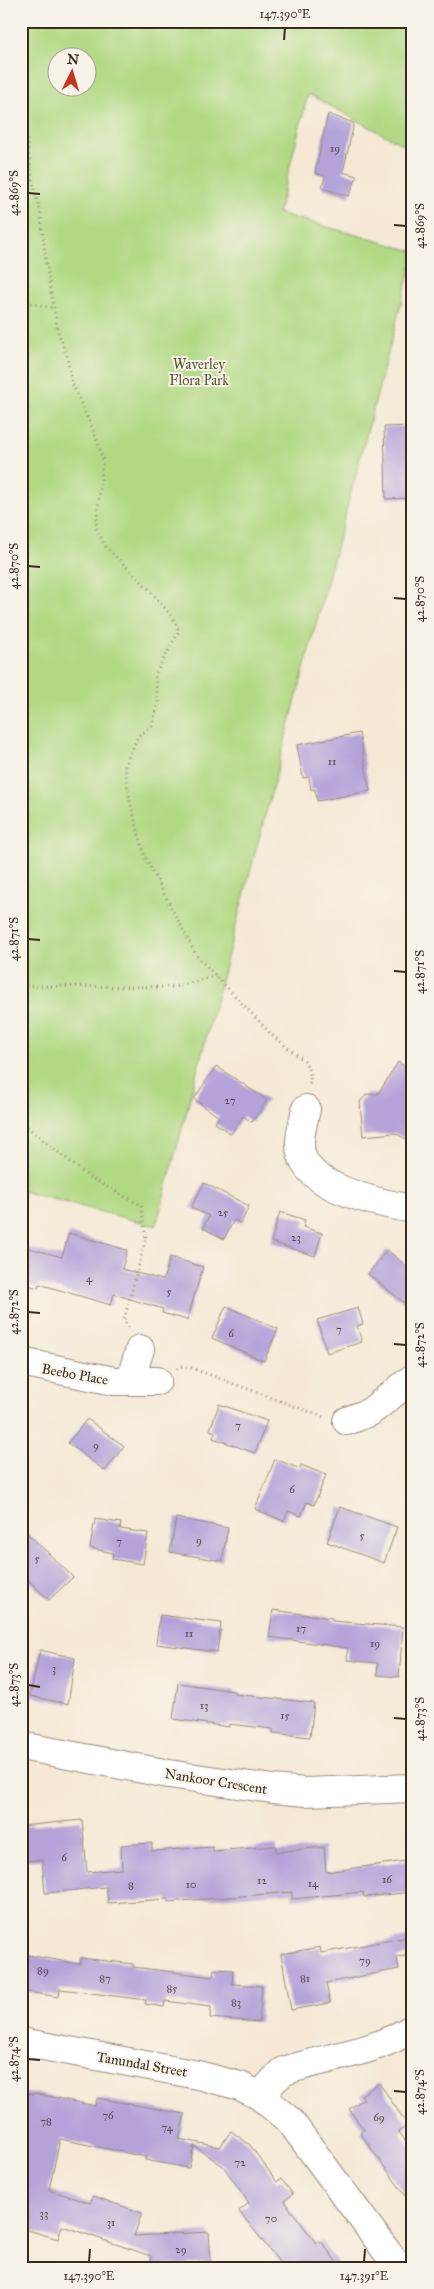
<svg xmlns="http://www.w3.org/2000/svg" width="434" height="2289" viewBox="0 0 434 2289" font-family="'IM FELL Great Primer',serif">
<style>
.green{fill:#b1d983;stroke:#768250;fill-rule:evenodd}
.building{fill:#b4a2d9}
.lines{fill:none;stroke-linecap:round;stroke-linejoin:round}
.minor-casing{stroke:#988a7a;stroke-width:30}
.path{stroke:#988a7a;stroke-width:3;stroke-dasharray:1 4;stroke-linecap:butt}
.minor{stroke:#fff;stroke-width:28}
.ticks{fill:none;stroke:#3b2a1e;stroke-width:2}
.labels{text-anchor:middle;stroke-width:4;stroke-linejoin:round;paint-order:stroke}
.number-label{font-size:11px;fill:#59484d}
.park-label{font-size:14px;fill:#585637;stroke:#f7f3e8}
.street-label{font-size:14px;fill:#3b2a1e;stroke:#f7f3e8}
.neatline{fill:none;stroke:#3b2a1e;stroke-width:2}
.ticks-label{font-size:12px;text-anchor:middle;fill:#3b2a1e}
</style>
<rect width="100%" height="100%" fill="#f7f3e8"/>
<filter id="ink" filterUnits="userSpaceOnUse"><feTurbulence type="fractalNoise" baseFrequency=".02" numOctaves="2"/><feDisplacementMap in="SourceGraphic" scale="10" xChannelSelector="R" yChannelSelector="G"/><feConvolveMatrix kernelMatrix="1 2 1 2 8 2 1 2 1" color-interpolation-filters="sRGB"/></filter>
<filter id="wash" filterUnits="userSpaceOnUse"><feTurbulence type="fractalNoise" baseFrequency=".0096" numOctaves="4" result="noise"/><feDisplacementMap in="SourceGraphic" scale="20" xChannelSelector="R" yChannelSelector="G"/><feGaussianBlur stdDeviation="1.12" result="paint"/><feColorMatrix in="noise" values="0 0 0 0 0 0 0 0 0 0 0 0 0 0 0 0 0 1.4 0 .05"/><feComposite in="paint" operator="in"/></filter>
<g filter="url(#wash)">
<rect width="100%" height="100%" fill="#f5e9d5"/>
<path class="green" d="M21,21H413V150L308,94L278,213L413,251V259L156,1226L21,1191ZM58,58H88V88H58Z"/>
<g id="blocks">
<g class="building">
<polygon points="328,114 354,123 343,172 357,176 349,196 322,188 325,176 315,173"/>
<polygon points="412,426 413,498 386,499 384,427"/>
<polygon points="359,733 370,791 317,801 315,789 311,790 309,777 303,778 297,745"/>
<polygon points="398,1062 413,1072 413,1143 395,1133 363,1136 360,1102 367,1094 378,1094"/>
<polygon points="216,1066 267,1100 252,1122 243,1116 231,1134 215,1123 219,1117 194,1099"/>
<polygon points="204,1183 249,1206 241,1223 234,1220 224,1239 203,1228 209,1216 191,1208"/>
<polygon points="280,1212 305,1220 303,1227 322,1233 315,1256 271,1242"/>
<polygon points="69,1233 127,1250 122,1269 163,1280 170,1257 203,1267 187,1320 162,1313 163,1309 114,1294 111,1305 39,1284 38,1288 21,1283 21,1246 62,1257"/>
<polygon points="387,1250 413,1271 413,1310 368,1274"/>
<polygon points="226,1306 278,1329 264,1361 212,1338"/>
<polygon points="358,1308 363,1324 357,1326 362,1342 327,1353 317,1320"/>
<polygon points="219,1404 267,1421 255,1453 213,1438 215,1432 210,1430"/>
<polygon points="87,1419 124,1446 105,1471 68,1443"/>
<polygon points="275,1459 300,1469 301,1465 326,1475 314,1505 307,1502 301,1516 288,1511 284,1521 255,1509"/>
<polygon points="340,1507 397,1527 384,1563 327,1542"/>
<polygon points="176,1518 228,1528 222,1561 170,1552"/>
<polygon points="95,1519 121,1523 120,1529 148,1533 143,1564 112,1559 113,1553 90,1548"/>
<polygon points="21,1527 73,1577 49,1600 21,1573"/>
<polygon points="273,1610 332,1618 332,1621 403,1627 399,1677 377,1675 378,1663 347,1660 348,1648 269,1637"/>
<polygon points="160,1615 221,1623 217,1652 156,1644"/>
<polygon points="40,1650 75,1658 68,1704 30,1696"/>
<polygon points="178,1683 234,1691 234,1694 314,1703 310,1737 273,1733 273,1729 229,1724 229,1727 173,1719"/>
<polygon points="82,1820 87,1872 122,1869 121,1845 152,1843 152,1851 213,1847 213,1851 276,1846 276,1852 324,1847 326,1872 413,1860 413,1892 364,1897 363,1892 292,1899 292,1892 168,1902 168,1899 108,1903 106,1887 45,1893 42,1860 21,1861 21,1826"/>
<polygon points="413,1936 413,1955 397,1957 399,1969 326,1983 330,2003 291,2010 281,1954 320,1947 321,1953"/>
<polygon points="21,1954 80,1964 81,1958 133,1964 133,1967 213,1977 214,1969 233,1970 232,1984 262,1986 259,2022 210,2018 211,2007 165,2001 164,2007 145,2004 146,2000 60,1989 59,1997 21,1991"/>
<polygon points="379,2083 408,2125 399,2132 413,2151 413,2206 360,2133 364,2130 349,2109 364,2099 361,2095"/>
<polygon points="21,2092 34,2094 34,2093 95,2106 97,2098 185,2114 179,2139 220,2147 231,2131 250,2145 277,2182 281,2179 293,2194 284,2201 317,2244 321,2241 341,2268 284,2268 239,2211 249,2203 223,2166 194,2146 189,2168 145,2160 146,2157 60,2139 49,2190 90,2203 93,2196 142,2213 134,2236 209,2232 211,2263 152,2266 151,2256 62,2226 58,2239 21,2228"/>
</g>
</g>
</g>
<g filter="url(#ink)">
<use href="#blocks" fill-opacity="0" stroke="#988a7a" stroke-width="1"/>
<g class="lines">
<defs>
<g id="minor">
<path d="M306,1109C303,1124 296,1144 303,1159C316,1190 383,1204 413,1209"/>
<polyline points="21,1362 114,1381 157,1381"/>
<polyline points="130,1381 140,1349"/>
<polyline points="347,1421 370,1412 413,1378"/>
<polyline points="21,1746 169,1774 272,1789 306,1792 413,1788"/>
<polyline points="21,2042 198,2075 240,2086 260,2096 290,2121 399,2268"/>
<path d="M260,2096L274,2080L284,2071C329,2056 372,2054 413,2028"/>
</g>
</defs>
<use href="#minor" class="minor-casing"/>
<g class="path">
<polyline points="21,100 32,178 41,216 46,263 58,332 67,356 72,383 96,437 103,460 96,528 105,546 148,588 173,618 179,631 155,675 158,702 152,726 138,736 125,766 129,797 145,857 196,955 274,1037 305,1061 311,1076 309,1087"/>
<polyline points="21,301 53,308"/>
<polyline points="21,986 174,987 216,976"/>
<polyline points="21,1119 25,1125 89,1177 141,1205 146,1238 124,1320 129,1329"/>
<polyline points="177,1369 181,1366 191,1368 324,1417"/>
</g>
<use href="#minor" class="minor"/>
</g>
</g>
<path class="ticks" d="M284,40L285,28M28,193L40,194M394,225L406,226M28,566L40,567M394,598L406,599M28,939L40,940M394,971L406,972M28,1312L40,1313M394,1344L406,1345M28,1685L40,1687M394,1718L406,1719M28,2059L40,2060M394,2091L406,2092M89,2262L90,2249M364,2262L365,2249"/>
<g class="labels">
<g class="number-label">
<text x="335" y="152">19</text>
<text x="332" y="765">11</text>
<text x="230" y="1104">27</text>
<text x="223" y="1216">25</text>
<text x="296" y="1241">23</text>
<text x="89" y="1282">4</text>
<text x="169" y="1295">5</text>
<text x="339" y="1333">7</text>
<text x="231" y="1337">6</text>
<text x="238" y="1429">7</text>
<text x="96" y="1449">9</text>
<text x="292" y="1493">6</text>
<text x="362" y="1539">5</text>
<text x="199" y="1544">9</text>
<text x="119" y="1545">7</text>
<text x="37" y="1562">5</text>
<text x="301" y="1632">17</text>
<text x="189" y="1637">11</text>
<text x="375" y="1647">19</text>
<text x="54" y="1672">3</text>
<text x="204" y="1709">13</text>
<text x="285" y="1719">15</text>
<text x="64" y="1861">6</text>
<text x="387" y="1883">16</text>
<text x="262" y="1884">12</text>
<text x="313" y="1887">14</text>
<text x="191" y="1888">10</text>
<text x="131" y="1889">8</text>
<text x="365" y="1964">79</text>
<text x="43" y="1974">89</text>
<text x="105" y="1982">87</text>
<text x="305" y="1982">81</text>
<text x="172" y="1992">85</text>
<text x="236" y="2006">83</text>
<text x="108" y="2119">76</text>
<text x="379" y="2121">69</text>
<text x="46" y="2125">78</text>
<text x="167" y="2131">74</text>
<text x="240" y="2166">72</text>
<text x="44" y="2217">33</text>
<text x="271" y="2222">70</text>
<text x="111" y="2226">31</text>
<text x="181" y="2253">29</text>
</g>
<g class="park-label">
<text x="199" y="369">Waverley<tspan x="199" dy="16">Flora Park</tspan></text>
</g>
<g class="street-label">
<text transform="translate(75 1374) rotate(10)" y="5">Beebo Place</text>
<text transform="translate(216 1781) rotate(9)" y="5">Nankoor Crescent</text>
<text transform="translate(142 2064) rotate(10)" y="5">Tanundal Street</text>
</g>
</g>
<rect width="434" height="2289" fill="none" stroke="#f7f3e8" stroke-width="55"/>
<g transform="translate(72 72) rotate(5)"><circle r="24" fill="#f7f3e8" stroke="#aca397"/>
<path d="M0-4L9 19L0 12L-9 19Z" fill="#c8321e"/>
<text y="-8" font-size="14" font-weight="bold" text-anchor="middle" fill="#3b2a1e">N</text>
</g>
<rect x="28" y="28" width="378" height="2234" class="neatline"/>
<g class="ticks-label">
<text x="285" y="18">147.390°E</text>
<text transform="translate(14 193) rotate(-90)" y="4">42.869°S</text>
<text transform="translate(420 226) rotate(-90)" y="4">42.869°S</text>
<text transform="translate(14 566) rotate(-90)" y="4">42.870°S</text>
<text transform="translate(420 599) rotate(-90)" y="4">42.870°S</text>
<text transform="translate(14 939) rotate(-90)" y="4">42.871°S</text>
<text transform="translate(420 972) rotate(-90)" y="4">42.871°S</text>
<text transform="translate(14 1312) rotate(-90)" y="4">42.872°S</text>
<text transform="translate(420 1345) rotate(-90)" y="4">42.872°S</text>
<text transform="translate(14 1685) rotate(-90)" y="4">42.873°S</text>
<text transform="translate(420 1719) rotate(-90)" y="4">42.873°S</text>
<text transform="translate(14 2059) rotate(-90)" y="4">42.874°S</text>
<text transform="translate(420 2092) rotate(-90)" y="4">42.874°S</text>
<text x="89" y="2280">147.390°E</text>
<text x="364" y="2280">147.391°E</text>
</g>
</svg>
